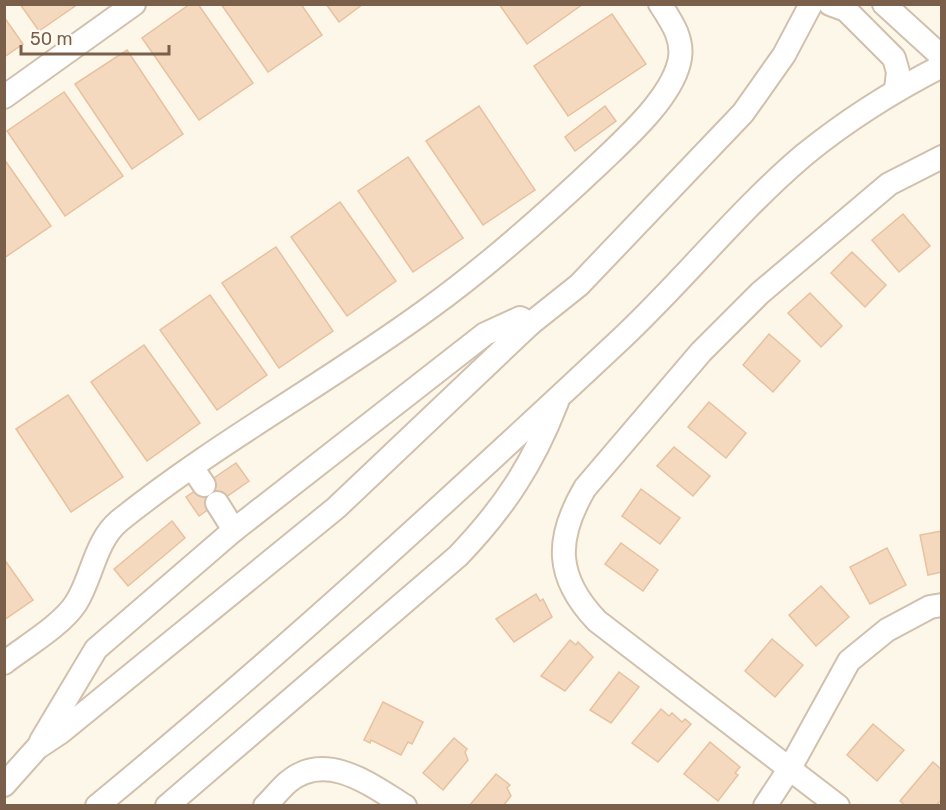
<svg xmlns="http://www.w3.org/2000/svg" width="946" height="810" viewBox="0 0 946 810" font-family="Rubik,sans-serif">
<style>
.building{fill:#f4d9bf;stroke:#e8c19f;stroke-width:1.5}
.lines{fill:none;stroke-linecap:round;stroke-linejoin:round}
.minor-casing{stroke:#d1c0ad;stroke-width:26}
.minor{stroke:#fff;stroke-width:22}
</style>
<rect width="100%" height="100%" fill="#fdf7e9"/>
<g class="building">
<polygon points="20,4 78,4 39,31"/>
<polygon points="190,4 198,4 253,83 199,120 142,38"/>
<polygon points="221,4 301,4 322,35 268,72"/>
<polygon points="326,4 363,4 339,22"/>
<polygon points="499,4 583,4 527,44"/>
<polygon points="612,14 646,64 568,116 534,66"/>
<polygon points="4,17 23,44 4,57"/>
<polygon points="127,50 183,134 132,169 75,84"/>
<polygon points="64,92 123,176 65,216 7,131"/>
<polygon points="479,106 535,190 483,225 426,141"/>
<polygon points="605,106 616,121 575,151 565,137"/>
<polygon points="408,157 463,238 413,272 358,191"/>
<polygon points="4,159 51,226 4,258"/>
<polygon points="340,202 396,281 347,316 291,237"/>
<polygon points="903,214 930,246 899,272 872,240"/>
<polygon points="276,247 333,331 279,368 222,283"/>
<polygon points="852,252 886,285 865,307 831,273"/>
<polygon points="810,293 842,326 821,347 788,313"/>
<polygon points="210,295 267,375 217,410 160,330"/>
<polygon points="769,334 800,361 773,392 743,365"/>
<polygon points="144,345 200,423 147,461 91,382"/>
<polygon points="68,395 123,477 71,512 16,429"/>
<polygon points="709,402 746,433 726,458 688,427"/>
<polygon points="674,447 710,476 693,496 657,466"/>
<polygon points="236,463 249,481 199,516 186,497"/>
<polygon points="641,489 680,518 660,544 622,516"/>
<polygon points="172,521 185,538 128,586 114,569"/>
<polygon points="942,531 942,572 928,575 920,535"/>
<polygon points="621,543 658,570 643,591 605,564"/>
<polygon points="887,548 906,585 870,604 850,567"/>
<polygon points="4,559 33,600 4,620"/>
<polygon points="821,586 849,617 816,646 789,615"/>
<polygon points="536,594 540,601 543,599 552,617 514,642 496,619"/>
<polygon points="772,639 803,665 775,697 745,671"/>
<polygon points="570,640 576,645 578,642 593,657 565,691 541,676"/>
<polygon points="619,672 639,687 611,723 590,710"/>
<polygon points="383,702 423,722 412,744 408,742 401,755 371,740 370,743 364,740"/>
<polygon points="661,709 669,716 672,713 682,722 685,719 691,724 658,762 632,743"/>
<polygon points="873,724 904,750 877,781 847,755"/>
<polygon points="454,738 467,749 465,752 468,760 443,790 423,773"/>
<polygon points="710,742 740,767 735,773 738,775 718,801 684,774"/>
<polygon points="933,762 942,770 942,799 936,806 906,806 900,801"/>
<polygon points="496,774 510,785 507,788 511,796 503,806 469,806"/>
</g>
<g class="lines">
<defs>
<g id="minor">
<polyline points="830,4 846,10 894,58 898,72 896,89"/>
<polyline points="884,4 942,57"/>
<polyline points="4,97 134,4"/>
<polyline points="192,467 204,485"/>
<polyline points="217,503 234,530"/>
<path d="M4,663C26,646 62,625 76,603C92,578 95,541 119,521C216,443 327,383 428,309C489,265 545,215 600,163C626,138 670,99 679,63C685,41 672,22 660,4"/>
<polyline points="41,741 96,649 234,530 485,334 520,318 530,324"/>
<polyline points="4,785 37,748 61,732 336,508 530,324 579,285 743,113 784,55 811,4"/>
<path d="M97,806C278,657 450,499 621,339C684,280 738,211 804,155C847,120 893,91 942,66"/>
<path d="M167,806L458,556C504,508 533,464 557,402"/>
<path d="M265,806C273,798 280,789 288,782C326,750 371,785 405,806"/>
<polyline points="765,806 790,768 849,661 887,630 930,607 942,605"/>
<path d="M838,806L597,621C555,577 555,539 585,488L701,352L760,293L889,184L942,157"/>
</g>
</defs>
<use href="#minor" class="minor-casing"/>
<use href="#minor" class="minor"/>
</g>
<rect width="946" height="810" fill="none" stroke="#7a604b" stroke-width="12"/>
<path d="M21 45v9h148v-9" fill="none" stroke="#7a604b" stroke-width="3"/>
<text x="30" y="45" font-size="18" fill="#7a604b" stroke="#fffbf1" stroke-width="4.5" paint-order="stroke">50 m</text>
</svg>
